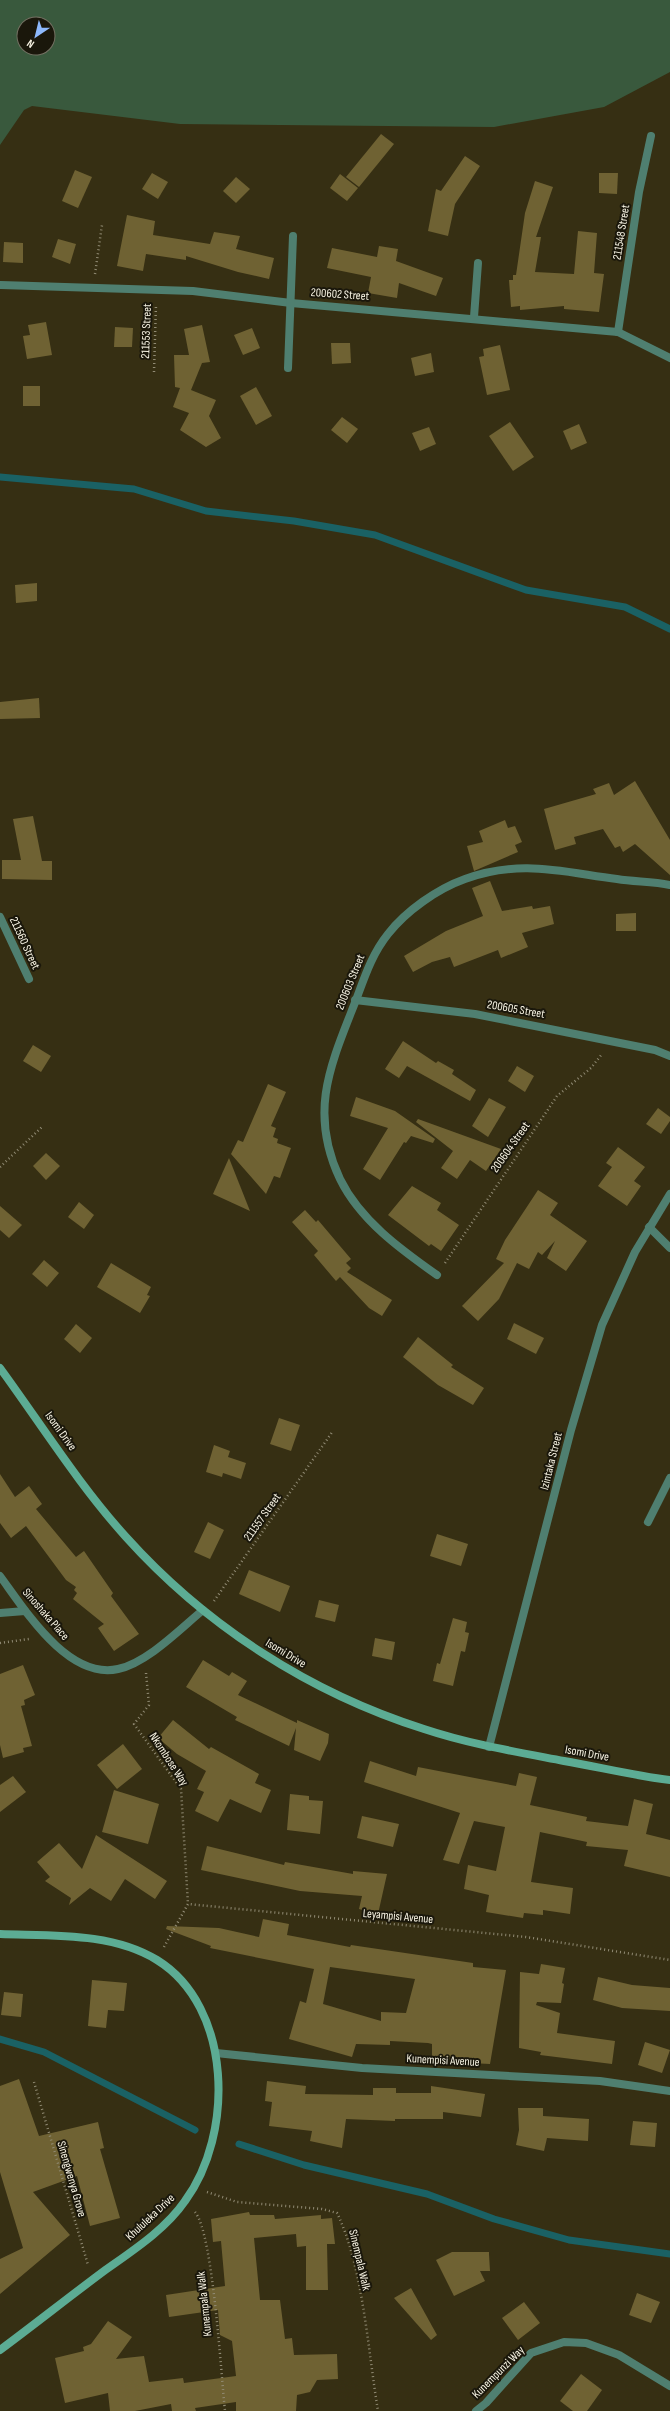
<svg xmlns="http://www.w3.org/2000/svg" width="670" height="2411" viewBox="0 0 670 2411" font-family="'Sofia Sans Condensed',sans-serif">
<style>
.green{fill:#39593d;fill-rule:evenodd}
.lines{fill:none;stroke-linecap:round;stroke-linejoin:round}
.stream{stroke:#1a6164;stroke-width:7}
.building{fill:#6f6233;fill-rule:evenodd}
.path{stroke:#918b74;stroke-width:2.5;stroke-dasharray:1 3;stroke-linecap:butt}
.street{stroke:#4f7f70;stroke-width:8}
.secondary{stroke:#5cac94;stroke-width:8}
.labels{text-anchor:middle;stroke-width:4;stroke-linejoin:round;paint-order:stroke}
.street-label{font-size:12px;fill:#f9f5e5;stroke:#1a170b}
</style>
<rect width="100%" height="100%" fill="#362f13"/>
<path class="green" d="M0,0H670V72L604,107L494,127L180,124L32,106L24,110L0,145ZM24,24H48V48H24Z"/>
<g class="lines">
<g class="stream">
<polyline points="0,477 134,489 206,511 294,521 375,535 526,590 625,607 670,629"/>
<polyline points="0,2039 44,2052 195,2130"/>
<polyline points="239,2144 304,2165 427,2194 494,2219 569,2240 670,2254"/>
</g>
</g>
<g class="building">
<polygon points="381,134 394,144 359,187 346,177"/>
<polygon points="465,156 480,166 455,204 448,236 428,231 436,189 441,191"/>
<polygon points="75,170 92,177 78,208 62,201"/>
<polygon points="152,173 168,182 158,199 142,189"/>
<polygon points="599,173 618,173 617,194 599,193"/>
<polygon points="340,174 358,188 347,201 330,188"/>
<polygon points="236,177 250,189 236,203 223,191"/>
<polygon points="535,181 553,187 536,237 541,237 535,272 574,274 578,231 597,233 594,273 604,274 599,312 564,309 564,306 520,310 520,306 511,307 509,280 513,280 513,275 516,275 525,213"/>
<polygon points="127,215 155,221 153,235 210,244 214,232 240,236 236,249 274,258 269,279 238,272 186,256 186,260 146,254 143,271 117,266"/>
<polygon points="58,239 76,244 70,264 52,257"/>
<polygon points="4,242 23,243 23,263 3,262"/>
<polygon points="379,246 398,249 396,261 443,278 436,296 399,283 397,298 368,293 371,277 327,268 332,248 377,257"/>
<polygon points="46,322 52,355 27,359 23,336 30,335 28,325"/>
<polygon points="202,325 210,362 202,363 191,390 216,400 209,416 221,438 206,447 180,430 189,413 173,407 180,388 175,387 174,355 189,355 184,329"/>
<polygon points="115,327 133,328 132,347 114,347"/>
<polygon points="252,328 260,348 243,355 234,335"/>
<polygon points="331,343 350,343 351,363 332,364"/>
<polygon points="500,345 510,390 487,395 479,357 484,356 483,349"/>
<polygon points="431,353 434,372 415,376 411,358"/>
<rect x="23" y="386" width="17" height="20"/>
<polygon points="256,387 272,416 256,425 240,396"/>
<polygon points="342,417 358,429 347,443 331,430"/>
<polygon points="510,422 534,457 513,471 489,436"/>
<polygon points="579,424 587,443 571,450 563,431"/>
<polygon points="429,427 436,444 420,451 412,433"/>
<polygon points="37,583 37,601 16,603 15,585"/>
<polygon points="39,698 40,718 0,719 0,702"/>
<polygon points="635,781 670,840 670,875 635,844 623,852 620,846 615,848 603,829 574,837 576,844 555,850 544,809 596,794 593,789 609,783 614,795"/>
<polygon points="33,816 42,861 52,861 52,880 2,879 2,860 21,860 13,819"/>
<polygon points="505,820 508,828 515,826 522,842 515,845 518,852 474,871 467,846 483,842 479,831"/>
<polygon points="490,881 502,911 532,906 533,909 550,906 554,924 522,933 528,947 501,958 498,950 454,967 450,957 432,962 413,972 404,956 446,931 483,916 472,888"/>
<polygon points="636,913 636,931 616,931 616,914"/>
<polygon points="403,1041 436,1063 438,1061 454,1070 452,1074 476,1090 470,1101 407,1066 399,1078 385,1069"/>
<polygon points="33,1045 51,1056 41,1072 23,1061"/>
<polygon points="517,1066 534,1076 525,1092 508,1081"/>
<polygon points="268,1084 286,1092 271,1126 276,1128 273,1137 278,1139 277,1143 291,1148 280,1178 274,1176 266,1194 231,1154 238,1140 243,1142"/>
<polygon points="356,1097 395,1111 435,1139 433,1143 411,1136 406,1143 404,1142 380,1180 363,1169 388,1128 350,1116"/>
<polygon points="489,1098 506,1107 488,1137 472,1126"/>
<polygon points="658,1108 670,1117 670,1121 661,1134 646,1124"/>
<polygon points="418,1119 501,1149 486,1171 470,1160 457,1179 441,1168 453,1151 416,1122"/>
<polygon points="618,1147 645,1167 634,1181 641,1186 627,1206 598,1186 612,1167 606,1163"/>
<polygon points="46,1153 60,1166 46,1180 33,1166"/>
<polygon points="229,1158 250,1211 213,1194"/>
<polygon points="412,1186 441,1203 437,1210 459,1225 441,1251 431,1244 429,1246 388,1215"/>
<polygon points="538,1190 558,1203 550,1215 587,1241 566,1271 547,1258 555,1241 542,1255 538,1252 529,1269 517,1263 499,1299 478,1321 462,1306 504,1263 496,1259 505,1240"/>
<polygon points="79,1202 94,1215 84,1229 68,1217"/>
<polygon points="0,1206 22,1225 9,1238 0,1230"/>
<polygon points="305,1210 316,1222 318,1220 351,1259 346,1263 351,1268 347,1272 392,1300 382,1316 369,1308 340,1277 336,1281 314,1255 318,1251 292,1222"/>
<polygon points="44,1260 59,1273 47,1287 32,1274"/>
<polygon points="111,1263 151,1287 147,1295 150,1296 140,1313 97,1287"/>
<polygon points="514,1323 544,1338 536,1354 507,1339"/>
<polygon points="76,1324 92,1338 80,1353 64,1339"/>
<polygon points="418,1337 453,1365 451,1367 484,1388 473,1405 438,1385 403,1357"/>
<polygon points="279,1418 300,1425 291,1451 270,1444"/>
<polygon points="214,1445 230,1451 228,1457 246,1463 241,1479 223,1473 222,1477 206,1472"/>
<polygon points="0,1474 15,1497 29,1486 42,1504 36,1509 76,1557 84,1551 113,1593 111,1596 139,1634 114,1651 98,1628 104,1624 73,1599 77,1593 74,1590 76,1587 66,1580 26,1526 11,1538 0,1523"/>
<polygon points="208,1522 224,1530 210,1559 194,1552"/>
<polygon points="437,1534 468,1544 461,1566 430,1556"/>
<polygon points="249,1570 290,1586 280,1612 239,1594"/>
<polygon points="319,1600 339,1605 335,1622 315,1617"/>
<polygon points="453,1618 467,1622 465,1632 469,1633 465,1652 461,1651 453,1686 433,1681 437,1663 440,1664"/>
<polygon points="375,1638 395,1642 392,1660 372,1656"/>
<polygon points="203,1660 229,1676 232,1672 247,1681 238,1695 297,1723 297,1720 329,1734 328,1743 320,1761 294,1750 296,1728 289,1746 235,1720 237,1717 186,1687"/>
<polygon points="23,1665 35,1695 24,1700 25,1705 21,1706 32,1746 23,1748 24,1752 3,1758 0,1745 0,1674"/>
<polygon points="173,1720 209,1749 211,1747 259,1774 255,1783 271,1790 261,1813 230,1799 218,1822 195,1811 204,1792 197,1789 206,1771 177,1754 158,1738"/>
<polygon points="123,1744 142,1769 117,1789 97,1765"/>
<polygon points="370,1761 416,1776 418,1767 516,1786 519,1773 537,1777 530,1805 587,1817 586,1821 628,1826 634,1799 653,1804 646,1834 670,1840 670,1877 624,1866 628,1850 586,1846 587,1842 540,1832 531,1882 573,1888 570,1914 543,1910 543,1915 524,1913 523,1918 486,1912 489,1895 464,1889 468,1865 496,1871 505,1827 474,1821 459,1864 443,1860 460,1813 364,1782"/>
<polygon points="13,1776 26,1792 0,1812 0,1785"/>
<polygon points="114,1790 159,1804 148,1844 102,1832"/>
<polygon points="290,1794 309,1796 309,1800 323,1801 320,1834 287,1830"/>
<polygon points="362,1816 399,1824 393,1847 357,1838"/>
<polygon points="96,1835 167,1881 155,1899 125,1879 111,1901 90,1888 69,1905 71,1898 45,1881 50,1877 37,1862 59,1843 82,1869"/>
<polygon points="207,1846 284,1865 285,1862 353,1874 353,1871 387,1874 378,1914 359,1909 362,1896 300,1891 201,1870"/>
<path d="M263,1919L289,1924L287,1935L350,1947L351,1945L473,1963V1967L506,1970L490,2064L432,2061V2044L428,2043L390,2041V2045L356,2044L352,2057L289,2039L300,2001L306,2003L314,1969L210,1948L211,1946L166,1929L167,1926L219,1928L259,1937ZM330,1967L415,1979L406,2013L381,2012V2021L323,2004Z"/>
<polygon points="541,1964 565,1968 562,1983 564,1984 561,2003 537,2002 536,2005 560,2013 557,2033 615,2041 612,2064 540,2055 541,2052 519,2048 520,1972 539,1974"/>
<polygon points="598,1977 632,1985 670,1988 670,2011 622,2008 593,2000"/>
<polygon points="92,1980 127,1983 124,2011 108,2010 106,2028 88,2026"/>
<polygon points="4,1992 23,1994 21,2017 1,2015"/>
<polygon points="645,2042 670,2050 662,2073 638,2065"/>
<polygon points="19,2079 39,2136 98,2122 104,2148 100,2149 120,2218 90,2226 77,2176 33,2192 70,2235 0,2294 0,2259 23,2248 0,2172 0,2086"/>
<polygon points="267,2081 306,2086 305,2094 373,2095 373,2088 396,2088 396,2093 431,2093 431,2086 485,2094 481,2117 443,2112 443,2119 395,2119 395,2121 346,2119 342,2148 310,2141 312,2131 269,2126 272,2102 265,2101"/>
<polygon points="518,2108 543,2108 543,2116 589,2119 588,2141 547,2138 544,2151 516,2145 519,2130"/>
<polygon points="633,2121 657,2123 655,2147 630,2145"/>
<polygon points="249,2212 250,2215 274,2215 275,2219 321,2215 321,2219 332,2218 335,2244 327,2244 328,2290 306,2290 306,2246 297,2247 296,2234 254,2238 260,2300 280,2300 285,2339 292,2338 294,2355 337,2354 338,2379 317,2380 310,2392 297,2395 296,2411 236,2411 236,2402 195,2408 196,2411 172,2411 171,2404 135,2411 110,2411 108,2393 65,2403 55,2358 84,2351 83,2347 91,2344 108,2321 132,2337 116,2359 144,2356 149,2382 183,2378 184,2383 236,2376 232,2341 220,2335 218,2310 169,2317 166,2295 225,2286 221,2241 213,2242 211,2219"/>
<polygon points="452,2252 489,2252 489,2254 490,2271 480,2271 485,2281 454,2296 436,2260"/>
<polygon points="411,2288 437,2335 431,2340 394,2298"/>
<polygon points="637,2293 660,2302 651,2323 629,2315"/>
<polygon points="524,2302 540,2323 518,2340 502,2318"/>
<polygon points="581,2374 602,2390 587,2411 573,2411 560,2401"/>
</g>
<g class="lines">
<g class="path">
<polyline points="95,274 102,225"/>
<polyline points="154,372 156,304"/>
<polyline points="0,1167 42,1127"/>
<polyline points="445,1263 557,1096 591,1068 602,1054"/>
<polyline points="214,1601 333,1431"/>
<polyline points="0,1643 29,1639"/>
<polyline points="146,1673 149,1705 134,1724 181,1789 188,1904"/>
<polyline points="164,1947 188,1904 526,1937 670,1960"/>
<polyline points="34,2082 88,2265"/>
<path d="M207,2192L237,2202L322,2209L337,2213C363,2266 368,2351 378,2411"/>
<path d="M195,2212C213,2233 221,2375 225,2411"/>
</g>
<g class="street">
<polyline points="1,285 193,291 291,303 618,332 670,358"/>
<polyline points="474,317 478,263"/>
<polyline points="618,332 639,192 651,136"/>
<polyline points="288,368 293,236"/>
<polyline points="0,917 29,979"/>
<polyline points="355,1000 475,1014 655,1050 670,1056"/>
<polyline points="649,1227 670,1248"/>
<path d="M437,1275C400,1249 360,1220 340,1179C308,1111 331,1064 356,1000C365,976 372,954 388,934C406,911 437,889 465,879C520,859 562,872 617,879C635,882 653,881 670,885"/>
<polyline points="648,1522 670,1478"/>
<path d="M0,1576C25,1610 68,1680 118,1669C147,1663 180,1629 203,1610"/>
<polyline points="0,1613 25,1611"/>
<polyline points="489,1747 571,1430 602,1325 635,1252 670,1194"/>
<polyline points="216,2053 362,2068 600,2081 670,2091"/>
<polyline points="476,2411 486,2403 531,2353 564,2342 586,2343 619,2355 670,2386"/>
</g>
<g class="secondary">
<path d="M0,1368C41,1424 79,1485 126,1537C206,1626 310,1693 424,1729C469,1744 517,1752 564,1761C599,1767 635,1776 670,1780"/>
<path d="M0,1934C51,1936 112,1932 157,1960C233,2007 234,2135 185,2201C165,2230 132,2251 104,2271C69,2297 35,2324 0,2350"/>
</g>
</g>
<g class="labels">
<g class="street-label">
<text transform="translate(621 232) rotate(-81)" y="4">211548 Street</text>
<text transform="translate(340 294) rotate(4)" y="4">200602 Street</text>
<text transform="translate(146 331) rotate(-88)" y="4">211553 Street</text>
<text transform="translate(25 943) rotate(65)" y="4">211560 Street</text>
<text transform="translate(350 982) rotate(-68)" y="4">200603 Street</text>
<text transform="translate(516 1009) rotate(10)" y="4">200605 Street</text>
<text transform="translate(510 1147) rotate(-55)" y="4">200604 Street</text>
<text transform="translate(61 1431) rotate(54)" y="4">Isomi Drive</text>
<text transform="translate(551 1461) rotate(-76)" y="4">Izintaka Street</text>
<text transform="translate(262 1517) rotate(-55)" y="4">211557 Street</text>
<text transform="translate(46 1614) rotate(49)" y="4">Sinoshaka Place</text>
<text transform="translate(286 1653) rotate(31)" y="4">Isomi Drive</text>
<text transform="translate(587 1753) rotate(10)" y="4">Isomi Drive</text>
<text transform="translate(169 1759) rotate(57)" y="4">Nkombose Way</text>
<text transform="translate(398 1916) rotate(5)" y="4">Leyampisi Avenue</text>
<text transform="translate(443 2060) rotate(3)" y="4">Kunempisi Avenue</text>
<text transform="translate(72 2179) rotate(74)" y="4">Sinengwenya Grove</text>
<text transform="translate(150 2217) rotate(-43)" y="4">Khululeka Drive</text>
<text transform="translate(360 2260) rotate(77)" y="4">Sinempala Walk</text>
<text transform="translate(204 2304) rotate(-96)" y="4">Kunempala Walk</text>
<text transform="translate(498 2372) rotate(-45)" y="4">Kunempunzi Way</text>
</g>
</g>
<g transform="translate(36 36) rotate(215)"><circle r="19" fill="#1a170b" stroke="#737062"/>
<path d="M0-3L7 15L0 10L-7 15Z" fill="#8eb9fc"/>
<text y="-6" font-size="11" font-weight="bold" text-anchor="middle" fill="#f9f5e5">N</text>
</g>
</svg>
